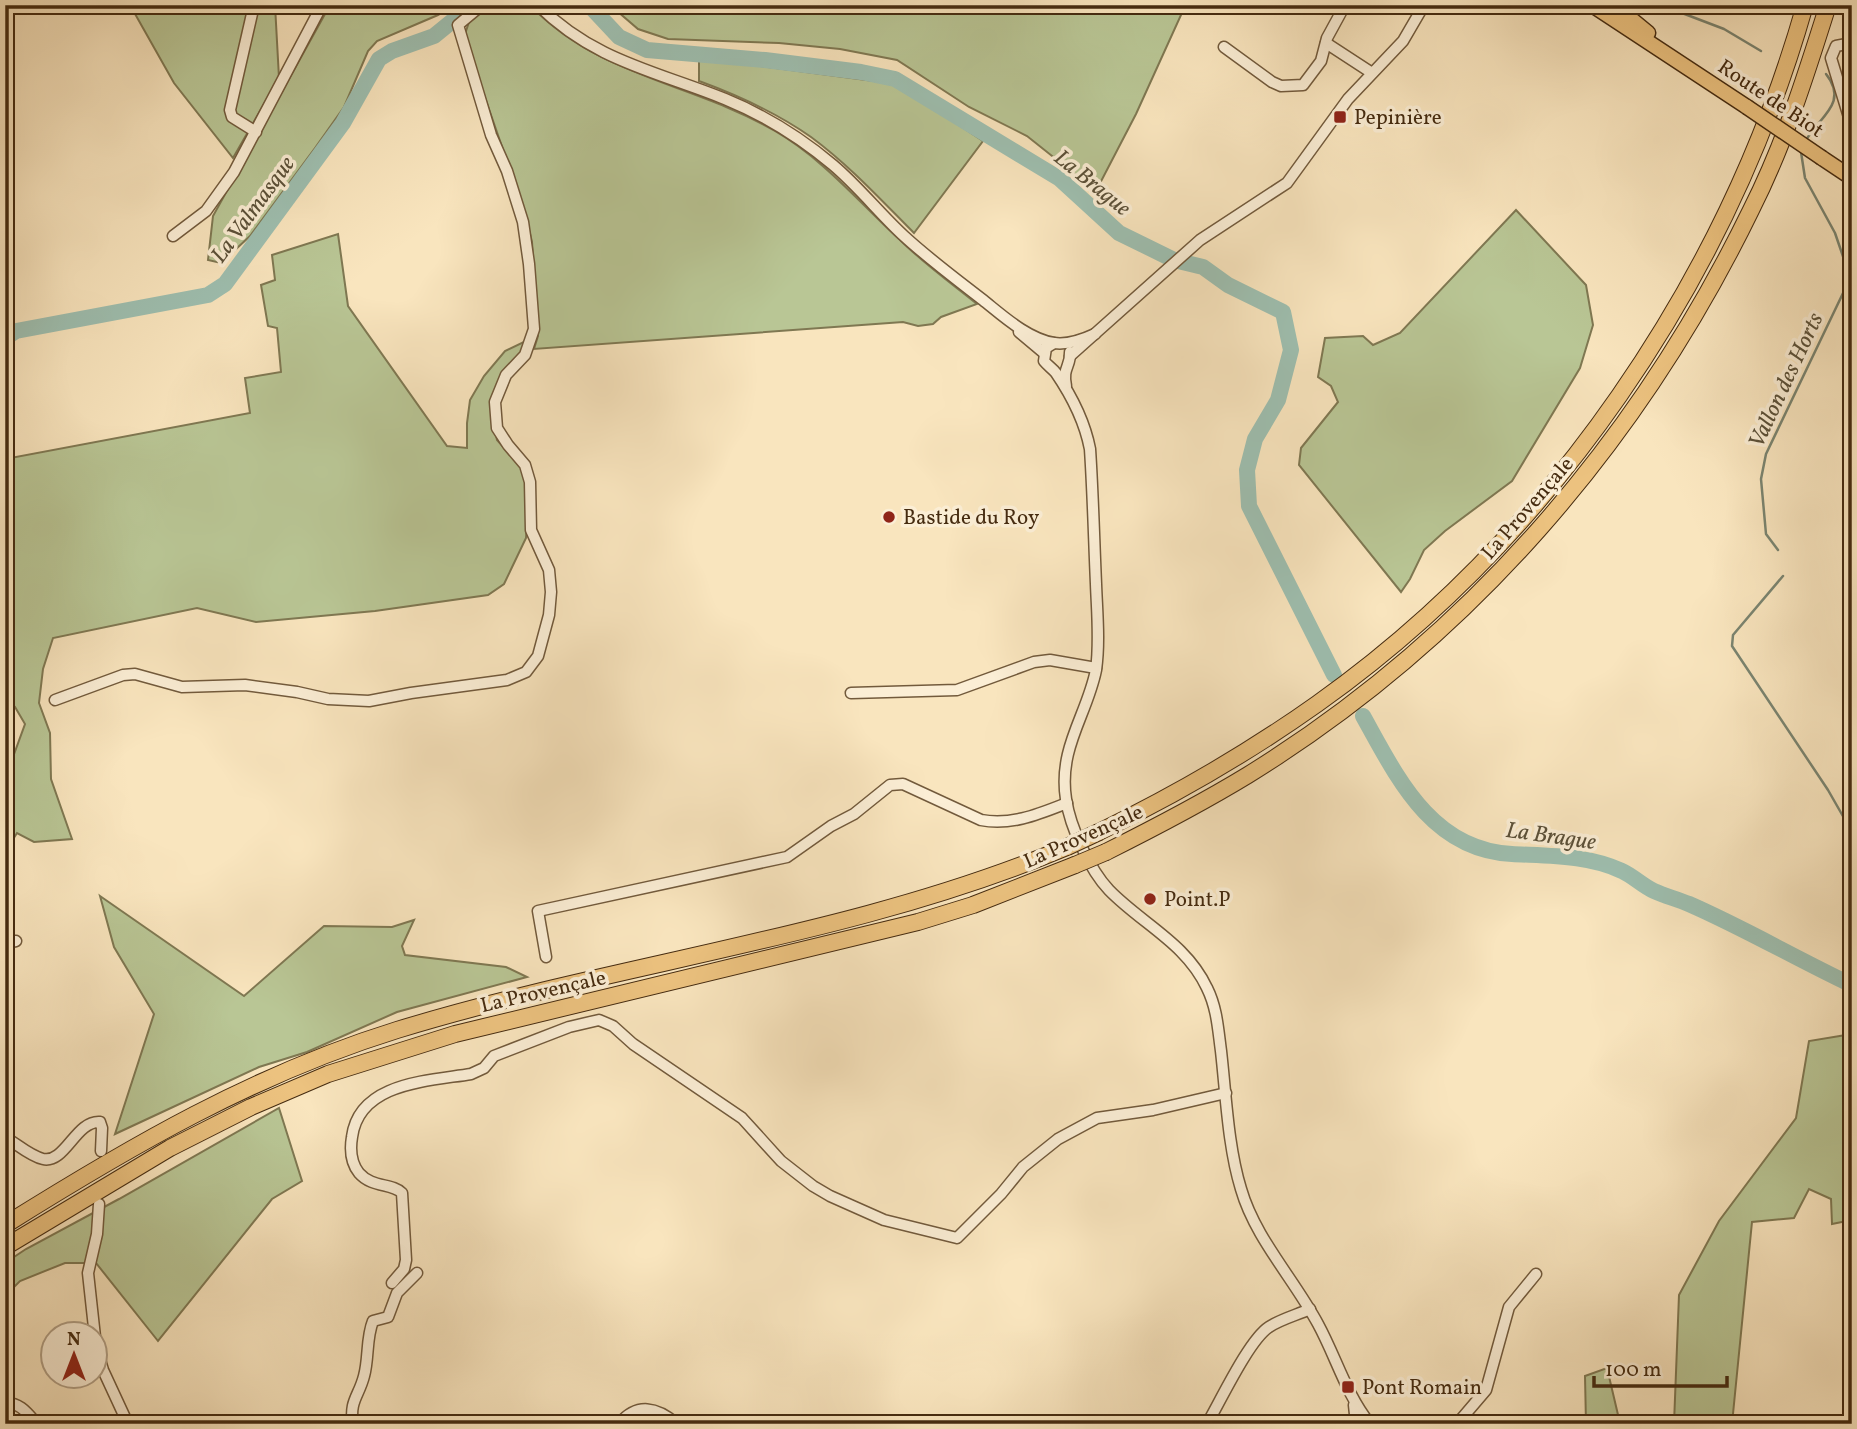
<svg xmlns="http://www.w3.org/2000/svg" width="1857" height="1429" viewBox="0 0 1857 1429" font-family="Vollkorn,serif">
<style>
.green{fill:#b9c695;stroke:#7f7852;stroke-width:2}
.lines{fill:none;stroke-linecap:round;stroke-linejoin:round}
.stream{stroke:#7a8470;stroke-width:2.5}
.river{stroke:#9ebfb0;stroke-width:16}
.minor-casing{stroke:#725a3c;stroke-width:13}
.major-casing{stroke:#452b10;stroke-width:17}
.highway-casing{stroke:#452b10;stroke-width:18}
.minor{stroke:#fbeed5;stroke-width:10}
.major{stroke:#ecc27f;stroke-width:14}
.highway{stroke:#ecc27f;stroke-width:16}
.major-bridge-casing{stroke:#452b10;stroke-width:17;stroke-linecap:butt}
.highway-bridge-casing{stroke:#452b10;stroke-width:18;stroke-linecap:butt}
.major-bridge{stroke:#ecc27f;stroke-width:14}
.highway-bridge{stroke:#ecc27f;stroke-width:16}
.poi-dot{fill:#8f2418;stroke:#fbeed5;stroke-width:2.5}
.labels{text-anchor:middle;stroke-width:7;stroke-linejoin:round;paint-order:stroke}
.street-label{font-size:21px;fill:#452b10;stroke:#fbeed5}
.poi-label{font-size:21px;fill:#452b10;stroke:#fbeed5;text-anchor:start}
.water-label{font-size:23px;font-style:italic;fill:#5b5038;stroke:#fbeed5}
</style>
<rect width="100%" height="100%" fill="#f9e5be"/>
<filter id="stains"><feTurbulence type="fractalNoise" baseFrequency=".00286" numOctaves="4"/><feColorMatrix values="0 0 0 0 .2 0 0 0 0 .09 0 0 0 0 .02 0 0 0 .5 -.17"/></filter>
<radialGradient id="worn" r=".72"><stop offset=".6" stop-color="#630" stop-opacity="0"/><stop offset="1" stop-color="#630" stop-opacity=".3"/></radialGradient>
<g class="green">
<polygon points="130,5 275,5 279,78 233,158 174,83"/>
<polygon points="330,5 454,5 438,15 377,41 368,51 344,107 315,148 250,236 221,263 208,260 213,216"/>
<path d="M488,5H530C600,78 691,82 775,131C823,159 858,201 899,239C923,263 951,283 977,304L941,317L933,324L918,326L903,322L534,349L538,336L532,242L525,213L464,37L470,19Z"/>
<polygon points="610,5 1177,5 1181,15 1136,114 1096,191 1027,136 969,107 897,60 840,49 779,43 668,39 638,29"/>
<path d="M714,60L889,83L912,94L983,141L914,233C881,200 849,165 811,137C777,113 737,95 699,81V61Z"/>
<polygon points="1516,210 1586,285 1593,325 1580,368 1512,481 1445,531 1424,550 1410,579 1401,592 1299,465 1301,448 1338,402 1331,386 1318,377 1325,338 1363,336 1373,345 1400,333"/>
<polygon points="338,234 348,306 447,446 467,448 467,423 470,400 484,376 505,351 530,339 521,352 493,419 497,440 525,471 528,496 526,538 504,584 488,595 375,611 256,622 197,608 53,638 43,669 39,703 50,733 51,779 72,839 34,842 17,833 5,852 5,779 25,724 15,707 5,699 5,459 250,413 245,378 281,372 277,328 268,326 261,285 275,280 272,255"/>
<polygon points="100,896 244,996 324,926 392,927 414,920 402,946 405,955 506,967 527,977 397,1012 307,1052 259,1067 115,1134 154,1014 114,947"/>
<polygon points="1852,1034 1852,1220 1832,1224 1831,1199 1809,1189 1794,1218 1752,1222 1732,1424 1674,1424 1679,1295 1719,1221 1796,1118 1809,1041"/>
<polygon points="279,1108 302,1181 272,1199 158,1341 96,1263 65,1263 20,1281 5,1296 5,1263 26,1249 119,1199"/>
<polygon points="1607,1368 1619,1419 1623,1424 1586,1424 1585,1376"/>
</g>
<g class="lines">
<g class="stream">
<polyline points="1661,5 1724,29 1761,51"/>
<path d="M1805,142C1817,118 1850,104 1826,74"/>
<polyline points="1778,550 1766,534 1761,479 1766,454 1845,289 1848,271 1835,233 1805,178 1801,152"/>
<polyline points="1783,576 1733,635 1732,646 1828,790 1852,832"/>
</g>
<g class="river">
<polyline points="589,5 619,37 647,50 765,60 861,72 895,79 1060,179 1119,233 1174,260 1203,267 1228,285 1283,312 1291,350 1278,400 1255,439 1247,470 1249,506 1334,675"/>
<polyline points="5,338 16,331 208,295 225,284 343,123 379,59 392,51 434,36 472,5"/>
<path d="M1363,716C1397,777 1431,850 1512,854C1548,856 1589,855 1622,871C1633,876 1643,886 1654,891C1665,896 1677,899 1689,904C1744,928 1797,959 1852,985"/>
</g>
<defs>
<g id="minor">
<polyline points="254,5 230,110 232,117 256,132"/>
<path d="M538,5C594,61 656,71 725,99C764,115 801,138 833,165C859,187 880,214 904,236C929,259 956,279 983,300C1003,316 1028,339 1054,343C1068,345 1082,340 1095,334"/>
<polyline points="1326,43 1372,73"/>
<polyline points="1852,43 1836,46 1831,58 1852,127"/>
<polyline points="1224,47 1272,82 1281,86 1303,85 1321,61 1327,38 1345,5"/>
<polyline points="173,236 206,211 234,172 322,5"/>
<polyline points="1019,332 1044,353"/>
<path d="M1054,343L1046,348L1044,361C1048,366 1052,368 1056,373C1071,395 1085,423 1090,449C1093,494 1094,539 1096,584C1097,612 1100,642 1096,670C1087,715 1058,748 1066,799C1070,827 1090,870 1109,890C1142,924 1186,943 1207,988C1217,1008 1218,1029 1221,1051C1226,1095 1228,1147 1241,1189C1255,1238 1294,1279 1318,1324C1336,1357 1346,1394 1370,1424"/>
<polyline points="1070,356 1200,240 1287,183 1348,99 1403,41 1424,5"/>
<path d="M1066,386C1062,368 1071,366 1070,352"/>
<polyline points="851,693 957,690 1034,662 1050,660 1096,668"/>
<polyline points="55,700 123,675 135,674 182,687 245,685 297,692 328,699 369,701 411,693 507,680 526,672 538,656 549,615 551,592 549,570 531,530 530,482 525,465 508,445 497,428 495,402 506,375 525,355 534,329 529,264 523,222 507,171 491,135 458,25 482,5"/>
<polyline points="5,943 16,941"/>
<path d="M546,957L538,911L787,857L831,826L854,814L890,785L903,784L981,820C1011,826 1039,814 1067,803"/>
<path d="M5,1137C17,1144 30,1156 43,1159C65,1164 76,1120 100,1122L102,1128L101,1151"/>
<polyline points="99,1204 97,1234 88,1273 96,1346 103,1370 128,1424"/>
<path d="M392,1283L404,1269L406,1260L402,1193C392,1183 372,1188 359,1173C351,1163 350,1149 352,1137C359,1082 429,1081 471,1074L484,1068L494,1056L569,1027L599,1020L613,1026L633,1044L742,1118L781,1161L813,1186L830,1196L884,1220L957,1238L1001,1194L1023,1167L1058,1139L1097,1118L1153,1110L1226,1093"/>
<path d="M5,1403C20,1402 28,1414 37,1424"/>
<polyline points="1354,1405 1356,1424"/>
<path d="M353,1424C349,1401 359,1396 364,1376C369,1358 366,1338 373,1321L388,1317L397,1293L417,1273"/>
<path d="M619,1424C637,1402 657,1407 677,1424"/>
<path d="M1207,1424C1221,1400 1249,1340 1269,1327C1281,1319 1297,1315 1310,1309"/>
<polyline points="1457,1424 1486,1390 1509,1307 1536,1274"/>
</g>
<g id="major">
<polyline points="1592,5 1747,107"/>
<polyline points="1614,5 1648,33"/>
<polyline points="1822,158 1852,178"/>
</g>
<g id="highway">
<path d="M1099,832C1175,795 1248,753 1317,704C1551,538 1727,280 1805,5"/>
<path d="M1106,852C1154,828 1202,803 1248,775C1468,639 1638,442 1751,210C1784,145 1806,75 1828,5"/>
<path d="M5,1225C131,1146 255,1074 397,1030C619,962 853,937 1067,847"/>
<polyline points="5,1247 170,1148 251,1107 328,1074 455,1034 918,922 973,905 1075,865"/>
</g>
</defs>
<use href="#minor" class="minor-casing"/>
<use href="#major" class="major-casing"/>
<use href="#highway" class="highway-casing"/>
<use href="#minor" class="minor"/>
<use href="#major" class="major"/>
<use href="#highway" class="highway"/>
<defs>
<polyline id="major-bridge" points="1747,107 1822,158"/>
<g id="highway-bridge">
<polyline points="1067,847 1099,832"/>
<polyline points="1075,865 1106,852"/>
</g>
</defs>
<use href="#major-bridge" class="major-bridge-casing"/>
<use href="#highway-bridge" class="highway-bridge-casing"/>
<use href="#major-bridge" class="major-bridge"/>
<use href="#highway-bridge" class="highway-bridge"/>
</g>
<g class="poi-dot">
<rect x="1333" y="110" width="14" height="14" rx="3.5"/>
<circle cx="889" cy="517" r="7"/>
<circle cx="1150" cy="899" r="7"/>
<rect x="1341" y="1380" width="14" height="14" rx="3.5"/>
</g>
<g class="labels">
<g class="street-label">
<text transform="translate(1771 98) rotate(34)" y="7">Route de Biot</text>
<text transform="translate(1527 508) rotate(-49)" y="7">La Provençale</text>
<text transform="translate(1083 836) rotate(-24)" y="7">La Provençale</text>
<text transform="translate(543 991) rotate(-13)" y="7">La Provençale</text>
</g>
<g class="poi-label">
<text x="1354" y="124">Pepinière</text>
<text x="903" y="524">Bastide du Roy</text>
<text x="1164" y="906">Point.P</text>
<text x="1362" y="1394">Pont Romain</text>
</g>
<g class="water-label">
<text transform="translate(1093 182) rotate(39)" y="8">La Brague</text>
<text transform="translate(252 209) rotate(-54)" y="8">La Valmasque</text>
<text transform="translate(1785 380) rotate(-65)" y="8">Vallon des Horts</text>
<text transform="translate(1551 835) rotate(8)" y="8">La Brague</text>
</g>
</g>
<rect width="1857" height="1429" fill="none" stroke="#f9e5be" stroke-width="28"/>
<rect x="7" y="7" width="1843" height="1415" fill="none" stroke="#452b10" stroke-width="3.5"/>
<rect x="14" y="14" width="1829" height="1401" fill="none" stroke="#452b10" stroke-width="2"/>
<g transform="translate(74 1355)"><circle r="33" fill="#fbeed5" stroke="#b2a086" stroke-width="2"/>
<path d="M0-5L12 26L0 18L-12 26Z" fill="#8f2418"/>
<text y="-10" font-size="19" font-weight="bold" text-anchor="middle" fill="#452b10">N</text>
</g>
<path d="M1594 1376v10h133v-10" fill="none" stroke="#452b10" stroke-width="3.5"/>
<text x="1605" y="1376" font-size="21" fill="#452b10" stroke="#fbeed5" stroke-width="5" paint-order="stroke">100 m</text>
<rect width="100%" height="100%" filter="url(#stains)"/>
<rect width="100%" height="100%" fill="url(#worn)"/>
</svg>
